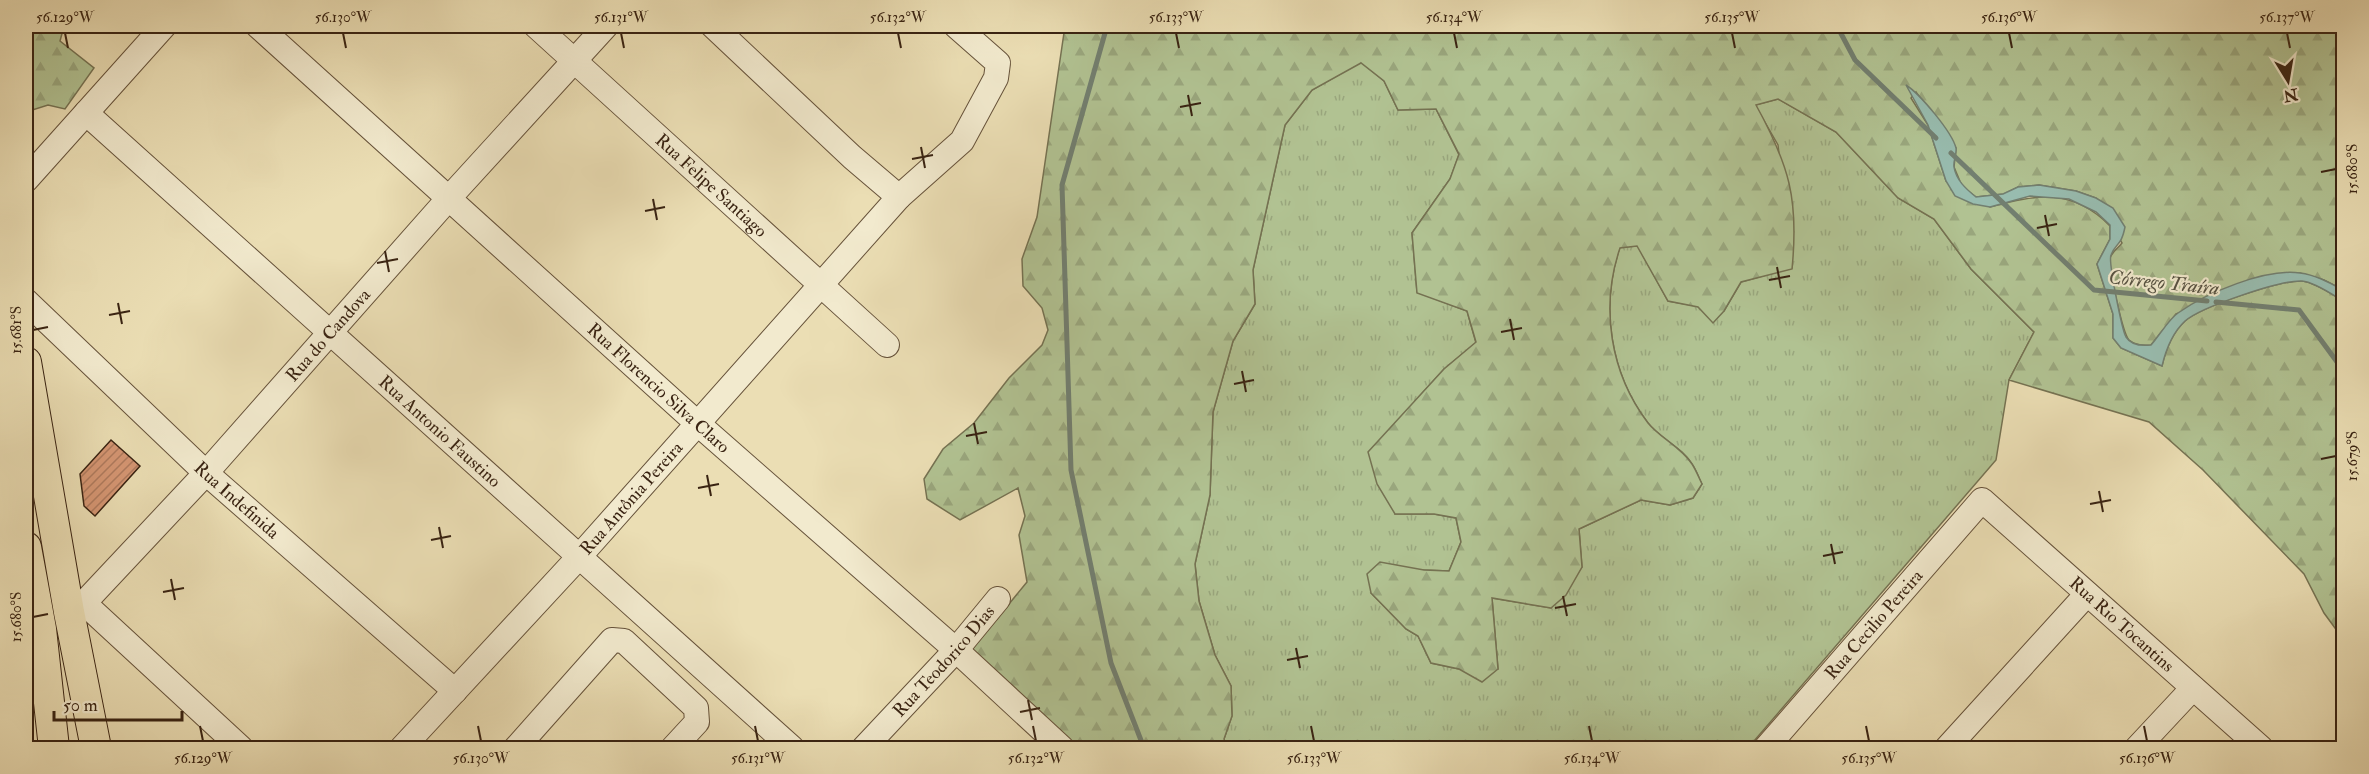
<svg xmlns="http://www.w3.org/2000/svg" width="2369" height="774" viewBox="0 0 2369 774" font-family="'IM FELL Double Pica',serif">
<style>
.grass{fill:url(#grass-tufts);stroke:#757252;stroke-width:1.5}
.forest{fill:url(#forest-firs);stroke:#757252;stroke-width:1.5}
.water{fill:#98bcaf;stroke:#727f70;stroke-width:1.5}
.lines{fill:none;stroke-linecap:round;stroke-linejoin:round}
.stream{stroke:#727f70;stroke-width:5}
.building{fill:url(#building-hatch);stroke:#392312;stroke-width:1.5}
.minor-casing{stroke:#66523a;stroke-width:26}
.major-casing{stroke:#392312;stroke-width:32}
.minor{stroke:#f2eace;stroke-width:24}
.major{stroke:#ebdeb4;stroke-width:30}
.ticks{fill:none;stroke:#392312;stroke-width:2}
.labels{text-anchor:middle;stroke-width:4.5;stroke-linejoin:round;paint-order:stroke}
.street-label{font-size:18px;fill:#392312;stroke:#f2eace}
.water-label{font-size:20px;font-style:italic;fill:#565141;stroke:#f2eace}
.neatline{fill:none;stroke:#392312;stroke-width:2}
.ticks-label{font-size:15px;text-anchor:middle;fill:#392312}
</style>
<defs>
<pattern id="grass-tufts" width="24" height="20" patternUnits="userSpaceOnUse" patternTransform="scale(1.5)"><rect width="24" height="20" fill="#b1c292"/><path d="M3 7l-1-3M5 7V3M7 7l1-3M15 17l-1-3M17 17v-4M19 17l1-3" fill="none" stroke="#99a67d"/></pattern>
<pattern id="forest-firs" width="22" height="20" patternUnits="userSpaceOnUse" patternTransform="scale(1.5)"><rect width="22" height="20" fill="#b1c292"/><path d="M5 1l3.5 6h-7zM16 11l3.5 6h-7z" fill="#99a67d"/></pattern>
<pattern id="building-hatch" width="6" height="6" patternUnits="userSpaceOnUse" patternTransform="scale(1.5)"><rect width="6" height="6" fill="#d59673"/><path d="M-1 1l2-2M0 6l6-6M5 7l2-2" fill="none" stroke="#ae7a5d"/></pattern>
</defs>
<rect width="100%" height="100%" fill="#ebdeb4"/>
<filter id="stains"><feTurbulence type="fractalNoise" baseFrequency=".00333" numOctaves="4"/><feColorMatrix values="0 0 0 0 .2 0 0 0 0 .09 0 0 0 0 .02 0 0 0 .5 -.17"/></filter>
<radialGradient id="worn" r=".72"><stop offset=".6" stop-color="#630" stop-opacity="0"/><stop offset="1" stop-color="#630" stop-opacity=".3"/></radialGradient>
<path class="grass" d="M1361,62L1384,81L1398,110L1436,109L1459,155L1450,179L1412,233L1417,292L1467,311L1476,343L1444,369L1415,401L1395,514H1434L1456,518L1461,542L1449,571L1424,570L1371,593L1406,629L1418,636L1431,663L1459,669H1498L1492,598L1551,608L1582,567L1579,529L1641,500L1670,505L1693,498L1702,484C1699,478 1696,470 1692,464C1682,447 1660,439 1648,423C1610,373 1600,307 1620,247L1638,246L1668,301L1724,311L1741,282L1792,268L1778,145L1755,105L1778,99L1836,132L1898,198L1934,219L1971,269L2034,332L2009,380L1996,460L1748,748H1227L1224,739L1232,716L1231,686L1215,655L1199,601L1195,564L1210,495L1213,412L1233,341L1255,304L1253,270L1285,125L1312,90Z"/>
<g class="forest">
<polygon points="26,26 64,26 60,41 94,68 65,109 48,105 26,112"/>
<path d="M1065,26H2343V290L2324,280L2300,273L2176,314L2151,345C2142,346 2135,345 2129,340C2123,334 2108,267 2110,258C2112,252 2118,248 2122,243L2096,198L2076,191L2039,185L2018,187L2004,194L1976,197L1962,186L1954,167L1956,148L1916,92L1911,98L1928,125L1946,181L1990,207C2037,194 2073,188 2110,226V239L2097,264L2113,314V338L2121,348L2162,366C2166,349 2172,333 2185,321C2201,307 2280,280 2302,281C2315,282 2333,295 2343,301V639L2324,613L2304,574L2203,470L2149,422L2009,380L2034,332L1971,269L1934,219L1898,198L1836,132L1778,99L1756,105C1789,165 1799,199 1792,269L1741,282L1724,311L1713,323L1698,307L1668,301L1637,246L1620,248C1600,307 1610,373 1648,423C1660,438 1681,447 1692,464C1696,470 1699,478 1702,484L1693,498L1670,505L1641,500L1579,529L1582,567L1566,595L1551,608L1492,598L1498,669L1482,682L1459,669L1431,663L1418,636L1406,629L1371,593L1367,574L1380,562L1424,570L1449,571L1461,542L1456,518L1434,514H1395L1377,484L1368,452L1444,369L1476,342L1467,311L1417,293L1412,233L1450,179L1459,154L1436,109L1398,110L1384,81L1361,63L1312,90L1285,125L1253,270L1255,304L1233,341L1213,412L1210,495L1195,564L1199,601L1215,655L1231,686L1232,716L1224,739L1227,748H1070L972,649L1027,582L1019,535L1025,516L1018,488L960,520L927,499L924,479L943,449L974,423L1009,378L1042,345L1048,330L1042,308L1023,286L1022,259L1037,217Z"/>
</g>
<path class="water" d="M1906,85C1920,94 1952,132 1956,148C1957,154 1953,161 1954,167C1956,180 1966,189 1976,197L2003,194L2018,187L2039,185L2076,191L2096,198L2113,208L2125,227C2121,247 2116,242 2111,255C2108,261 2122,330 2126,337C2131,345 2142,346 2151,345C2159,336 2169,319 2178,313C2206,293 2266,268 2300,273C2316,275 2330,283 2343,290V301C2333,295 2315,282 2302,281C2280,280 2201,307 2185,321C2172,333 2166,349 2162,366L2121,348L2113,338V314L2097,264L2110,239V225L2096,212L2069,199L2030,196L1990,207L1973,204L1955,196L1946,181L1928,125Z"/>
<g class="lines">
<g class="stream">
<polyline points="1107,26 1062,185 1071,470 1111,663 1144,748"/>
<polyline points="1837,26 1855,60 1936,138"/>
<polyline points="1951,153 2094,290 2207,301"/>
<polyline points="2216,302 2299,310 2340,366 2344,383"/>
</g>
</g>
<polygon class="building" points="111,440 140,466 95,516 84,506 80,474"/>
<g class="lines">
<defs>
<g id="minor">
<path id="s1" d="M258,26L697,423L956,650L1062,748"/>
<path id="s2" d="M536,26L887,345"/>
<path id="s3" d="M86,113L792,748"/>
<polyline points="26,180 164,26"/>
<polyline points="899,197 962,141 996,78 998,63 956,26"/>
<path id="s4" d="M26,301L206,473L455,691"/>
<polyline points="84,603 241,748"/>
<path id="s5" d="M69,612L84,603L206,473L449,198L606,26"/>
<polyline points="26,658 41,629"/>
<path id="s6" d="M402,748L578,558L899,197L852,157L713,26"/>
<polyline points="516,748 612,640 624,641 696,708 697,722 673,748"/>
<path id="s7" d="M864,748L956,650L998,599"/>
<path id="s8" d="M1766,748L1982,500L2261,748"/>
<polyline points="1947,748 2087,594"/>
<polyline points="2137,748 2193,688"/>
</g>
<g id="major">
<polyline points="26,362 69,612 96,748"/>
<polyline points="26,547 41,629 54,748"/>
</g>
</defs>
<use href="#minor" class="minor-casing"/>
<use href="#major" class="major-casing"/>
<use href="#minor" class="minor"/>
<use href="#major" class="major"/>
</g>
<path class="ticks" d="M65,33L68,48M343,33L346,48M621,33L624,48M898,33L901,48M1176,33L1179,48M1454,33L1457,48M1732,33L1735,48M2009,33L2012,48M2287,33L2290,48M1188,95L1192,116M1180,107L1201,103M921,147L925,168M912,159L933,155M2321,172L2336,169M653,199L657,220M645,211L665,207M2045,215L2049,236M2037,228L2057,224M385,251L389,272M377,263L398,259M1777,267L1781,288M1769,280L1790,276M118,303L122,324M109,315L130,311M1510,319L1514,340M33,330L48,327M1501,332L1522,328M1242,371L1246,392M1234,384L1254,380M974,423L978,444M966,436L987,432M2321,459L2336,456M707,475L711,496M698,488L719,484M2099,491L2103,512M2090,504L2111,500M439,527L443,548M431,540L451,536M1831,544L1835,564M1823,556L1843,552M171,579L175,600M163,592L184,588M1563,596L1567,616M1555,608L1576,604M33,617L48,614M1296,648L1300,668M1287,660L1308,656M1028,700L1032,720M1020,712L1040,708M200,726L203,741M478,726L481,741M755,726L758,741M1033,726L1036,741M1311,726L1314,741M1589,726L1592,741M1866,726L1869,741M2144,726L2147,741"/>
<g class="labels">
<g class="street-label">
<text dy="6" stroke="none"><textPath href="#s2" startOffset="237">Rua Felipe Santiago</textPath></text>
<text dy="6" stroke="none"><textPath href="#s5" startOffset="380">Rua do Candova</textPath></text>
<text dy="6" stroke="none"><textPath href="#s1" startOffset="540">Rua Florencio Silva Claro</textPath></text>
<text dy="6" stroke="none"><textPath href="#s3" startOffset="476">Rua Antonio Faustino</textPath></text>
<text dy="6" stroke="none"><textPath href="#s6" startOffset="339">Rua Antônia Pereira</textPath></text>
<text dy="6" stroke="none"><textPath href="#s4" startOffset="290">Rua Indefinida</textPath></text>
<text dy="6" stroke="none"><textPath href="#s8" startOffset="164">Rua Cecilio Pereira</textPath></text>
<text dy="6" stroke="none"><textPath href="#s8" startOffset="516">Rua Rio Tocantins</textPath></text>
<text dy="6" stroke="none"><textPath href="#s7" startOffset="118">Rua Teodorico Dias</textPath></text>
</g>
<g class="water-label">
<text transform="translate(2164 282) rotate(6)" y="7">Córrego Traíra</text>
</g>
</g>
<rect width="2369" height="774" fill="none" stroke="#ebdeb4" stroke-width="66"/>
<g transform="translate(2288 81) rotate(169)" stroke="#f2eace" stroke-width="4.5" paint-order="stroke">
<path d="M0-4.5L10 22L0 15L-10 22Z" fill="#392312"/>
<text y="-9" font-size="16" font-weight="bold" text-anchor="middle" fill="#392312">N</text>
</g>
<path d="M54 711v9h128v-9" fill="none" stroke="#392312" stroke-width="3"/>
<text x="63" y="711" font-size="18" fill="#392312" stroke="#f2eace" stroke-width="4.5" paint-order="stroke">50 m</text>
<rect x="33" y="33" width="2303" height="708" class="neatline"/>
<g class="ticks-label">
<text x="65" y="22">56.129°W</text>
<text x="343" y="22">56.130°W</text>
<text x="621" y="22">56.131°W</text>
<text x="898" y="22">56.132°W</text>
<text x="1176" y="22">56.133°W</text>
<text x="1454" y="22">56.134°W</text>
<text x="1732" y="22">56.135°W</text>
<text x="2009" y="22">56.136°W</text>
<text x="2287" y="22">56.137°W</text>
<text transform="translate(2352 169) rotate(-90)" y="5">15.680°S</text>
<text transform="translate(16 330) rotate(-90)" y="5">15.681°S</text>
<text transform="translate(2352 456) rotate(-90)" y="5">15.679°S</text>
<text transform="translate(16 617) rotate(-90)" y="5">15.680°S</text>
<text x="203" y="763">56.129°W</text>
<text x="481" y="763">56.130°W</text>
<text x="758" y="763">56.131°W</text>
<text x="1036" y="763">56.132°W</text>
<text x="1314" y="763">56.133°W</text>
<text x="1592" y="763">56.134°W</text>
<text x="1869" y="763">56.135°W</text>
<text x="2147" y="763">56.136°W</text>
</g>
<rect width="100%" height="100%" filter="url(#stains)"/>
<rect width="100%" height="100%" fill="url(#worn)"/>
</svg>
